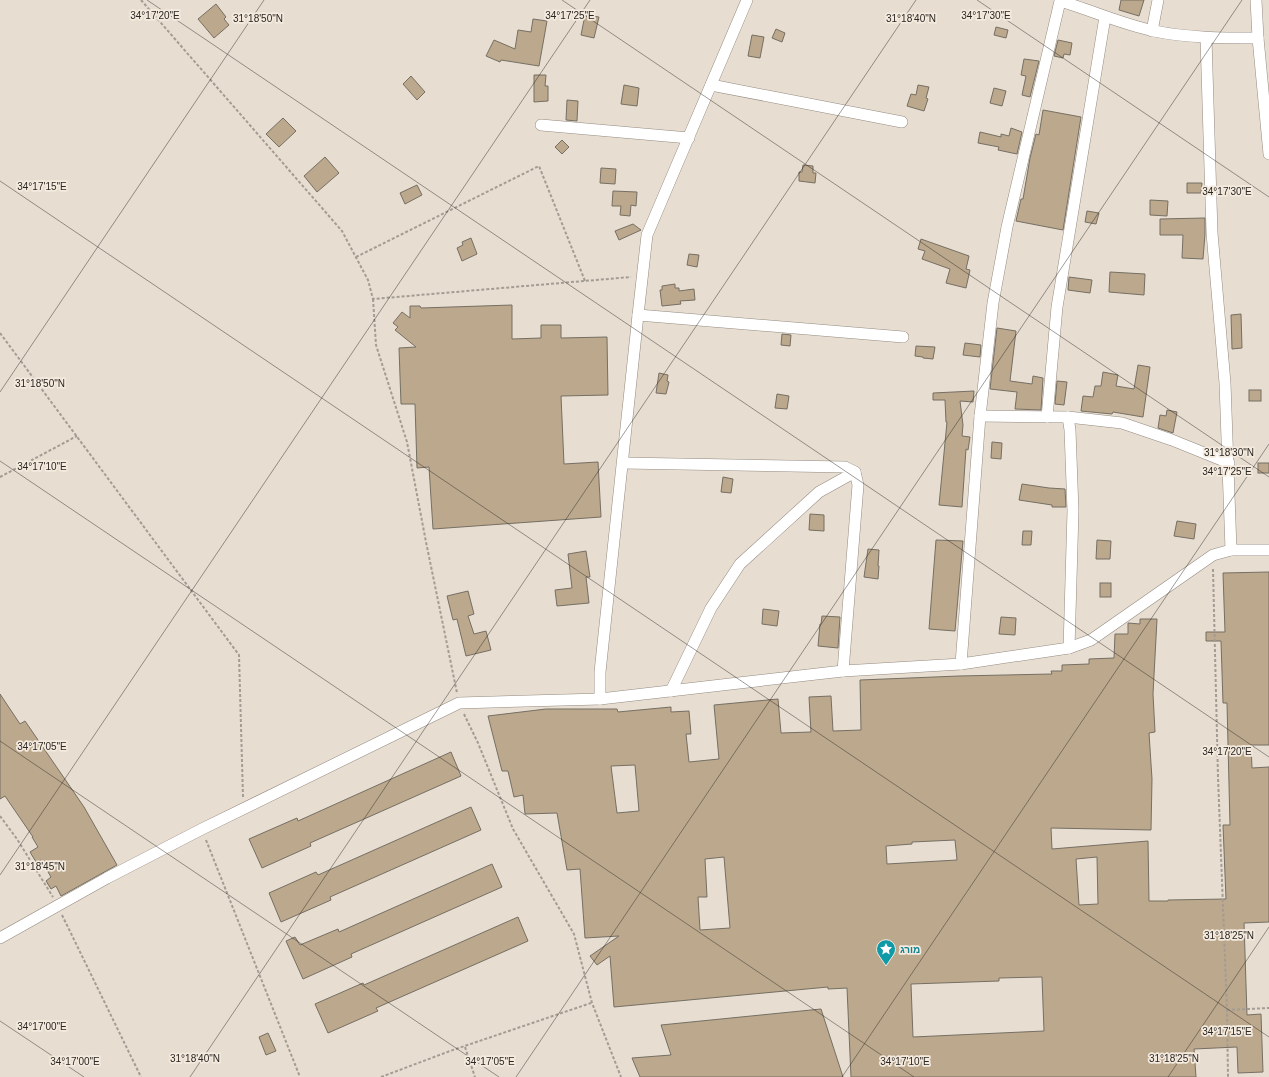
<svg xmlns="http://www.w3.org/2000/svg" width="1269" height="1077" viewBox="0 0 1269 1077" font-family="Helvetica,'Noto Sans Hebrew',sans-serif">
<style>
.building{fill:#bba88d;stroke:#766f63;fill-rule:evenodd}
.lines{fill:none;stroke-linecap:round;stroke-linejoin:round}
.minor-casing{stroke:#948b80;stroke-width:12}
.path{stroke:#a49c93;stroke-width:2;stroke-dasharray:3 2;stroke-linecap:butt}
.minor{stroke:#fff;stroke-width:11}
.ticks{fill:none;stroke:#2a2622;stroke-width:1;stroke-opacity:0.45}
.labels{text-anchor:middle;stroke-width:3.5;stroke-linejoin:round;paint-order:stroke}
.culture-label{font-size:10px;font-weight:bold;fill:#0d838f;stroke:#f4eade;text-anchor:start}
.ticks-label{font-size:10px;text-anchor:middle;fill:#2a2622;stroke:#f4eade;stroke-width:3.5;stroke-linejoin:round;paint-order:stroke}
</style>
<rect width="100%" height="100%" fill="#e7ddd1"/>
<g class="building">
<polygon points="1121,0 1144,0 1139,16 1119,10"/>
<polygon points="216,4 226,17 224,19 229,25 214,38 198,19"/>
<polygon points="585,15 599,17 594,38 581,35"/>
<polygon points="533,19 547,21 539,66 501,60 500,62 486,56 494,40 515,49 518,30 531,32"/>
<polygon points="996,27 1008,30 1006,38 994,35"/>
<polygon points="776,29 785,33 782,42 772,38"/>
<polygon points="752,35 764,37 760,58 748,56"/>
<polygon points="1058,40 1072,43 1070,55 1064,54 1063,58 1054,56"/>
<polygon points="1024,59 1039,61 1030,97 1022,95 1026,76 1021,75"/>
<polygon points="534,75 546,75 545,86 548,86 548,101 534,102"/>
<polygon points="411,76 425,92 417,100 403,84"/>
<polygon points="624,85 639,88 637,106 621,104"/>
<polygon points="918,85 929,87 926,98 928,99 924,111 907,106 911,94 916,95"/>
<polygon points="994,88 1006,91 1002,106 990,103"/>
<polygon points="567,100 578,101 577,121 566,120"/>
<polygon points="1043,110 1081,117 1063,230 1016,221 1021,199 1023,199 1030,158 1036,134 1039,135"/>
<polygon points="283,118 296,131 279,147 266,134"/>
<polygon points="1011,128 1022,132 1017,154 998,150 999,147 978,143 980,132 1001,137 1001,134 1009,136"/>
<polygon points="562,140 569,147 562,154 555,147"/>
<polygon points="325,157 339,173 317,192 304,176"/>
<polygon points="803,165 813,166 813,173 816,173 815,183 799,181 799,172 802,172"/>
<polygon points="601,168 616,169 615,184 600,183"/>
<polygon points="1187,183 1202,183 1201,193 1187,193"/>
<polygon points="417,185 422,195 405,204 400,193"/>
<polygon points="613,191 637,192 636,206 631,205 630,216 620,215 621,206 612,206"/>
<polygon points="1150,200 1168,201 1167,216 1150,215"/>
<polygon points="1087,211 1099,213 1096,224 1085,222"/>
<polygon points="1205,218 1205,234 1203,259 1182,258 1183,235 1160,235 1160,219"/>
<polygon points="633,224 641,230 619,240 615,231"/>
<polygon points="471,238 477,254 462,261 457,248 463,245 462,242"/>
<polygon points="921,239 969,256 966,269 970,270 966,288 946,283 950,269 922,259 925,251 918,249"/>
<polygon points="689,254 699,255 697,267 687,265"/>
<polygon points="1110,272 1145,274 1144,295 1109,292"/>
<polygon points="1069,277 1092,280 1090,293 1068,290"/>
<polygon points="675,284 675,288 679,288 679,291 694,289 695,300 680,301 681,304 662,306 660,290 662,290 662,286"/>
<polygon points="512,305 512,339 541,338 541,325 561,325 561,338 607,337 608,395 561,396 564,464 598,462 601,517 433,529 429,467 417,468 415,404 401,404 399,348 416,347 395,330 398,327 393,323 402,312 410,318 410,306 420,306 421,308"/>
<polygon points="1241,314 1242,348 1232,349 1231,315"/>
<polygon points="997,328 1016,331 1010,381 1032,384 1033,376 1043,378 1041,410 1015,409 1017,392 990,389"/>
<polygon points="782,334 791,335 790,346 781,345"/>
<polygon points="965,343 981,345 980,357 963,355"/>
<polygon points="916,346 935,347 933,359 923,358 923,357 915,356"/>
<polygon points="1138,365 1150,367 1143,417 1113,412 1112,414 1081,411 1083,396 1093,397 1095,386 1101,386 1103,372 1118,375 1116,386 1134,389"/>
<polygon points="659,373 668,375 667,381 669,382 666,394 656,393"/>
<polygon points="1057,381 1067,382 1064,405 1055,404"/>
<rect x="1249" y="390" width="12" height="11"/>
<polygon points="974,391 973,402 960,401 963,425 962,436 970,437 968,450 966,449 962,507 939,505 947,422 946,422 945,400 933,400 933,393"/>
<polygon points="777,394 789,396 787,409 775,408"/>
<polygon points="1167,410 1177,412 1173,433 1158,428 1160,415 1166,416"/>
<polygon points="992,442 1002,443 1001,459 991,458"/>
<rect x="1258" y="463" width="11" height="10"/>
<polygon points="723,477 733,479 731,493 721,492"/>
<polygon points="1022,484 1049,488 1065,489 1066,507 1052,507 1052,505 1019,500"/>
<polygon points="810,514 824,515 824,531 809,530"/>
<polygon points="1177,521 1196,524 1194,539 1174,536"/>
<polygon points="1023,531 1032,531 1031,545 1022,545"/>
<polygon points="936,540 963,541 955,631 929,629"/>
<polygon points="1097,540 1111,541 1110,559 1096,559"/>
<polygon points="868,549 879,550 878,566 879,566 878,579 864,577"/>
<polygon points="586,551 590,577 586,577 589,603 557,606 555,590 572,588 568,554"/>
<path d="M1269,572V745H1251L1252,768L1269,767V922L1244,923L1247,1015L1261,1014L1263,1072L1238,1073L1237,1047L1194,1049L1196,1077H851L847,988L828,989V987L614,1007L610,956L597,965L590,956L619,936L585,938L580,869L567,870L557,813L525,814L523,795L514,797L508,771H502L488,716L546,709H617L618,712L671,707V712L689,711L691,734H686L689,762L719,759L714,705L778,699L781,733L811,732L809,697L831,696L833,731L861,730L860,680L959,676L1052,674L1051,671H1062V665L1089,664V659L1114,658L1115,634H1128V623L1140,624V619H1157L1153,694L1155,732L1149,733L1152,779L1151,830L1051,828L1052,849L1148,841L1149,901H1168V900L1226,899L1223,825H1230L1227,703H1223L1221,641H1206V632H1225L1223,573ZM635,765L639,811L617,813L611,766ZM955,840L957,860L887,864L886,846L912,844V842ZM724,857L730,928L700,930L698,897H707L705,859ZM1097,857L1098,904L1079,905L1076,859ZM1042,977L1044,1031L913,1037L911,984L999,981V978Z"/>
<rect x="1100" y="583" width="11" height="14"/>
<polygon points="468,591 474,614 468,616 474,634 486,631 491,650 466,656 457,619 453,620 447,596"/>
<polygon points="763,609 779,611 777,626 762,624"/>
<polygon points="822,616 840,617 838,648 818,646 820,624 821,624"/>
<polygon points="1001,617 1016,618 1015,635 999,634"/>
<polygon points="0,694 20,724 25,721 84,807 117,865 61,896 56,886 51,889 46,881 51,877 41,860 36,862 30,852 38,847 32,837 33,837 5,796 0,799"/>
<polygon points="451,752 461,776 310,843 311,846 262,868 249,839 297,818 298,821"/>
<polygon points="471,807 481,830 330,897 331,900 281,922 269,893 316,872 318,875"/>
<polygon points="492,864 502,887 351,954 352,957 303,979 286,941 295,937 300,945 338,929 339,932"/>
<polygon points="518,917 528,941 376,1008 378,1011 328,1033 315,1004 363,983 364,985"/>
<polygon points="821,1009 843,1077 640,1077 632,1058 671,1055 661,1025"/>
<polygon points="268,1033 276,1051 266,1055 259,1037"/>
</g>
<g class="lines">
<defs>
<g id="minor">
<polyline points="1256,0 1258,38 1269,154"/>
<polyline points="1152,31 1158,0"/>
<polyline points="1206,38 1212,233 1225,383 1231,550"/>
<polyline points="711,85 902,122"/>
<polyline points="541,125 689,138"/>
<polyline points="638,315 903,337"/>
<polyline points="980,416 1068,417 1122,423 1172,440 1229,463"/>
<polyline points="1047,417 1057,307 1105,17"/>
<polyline points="1068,417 1070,430 1073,511 1069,648"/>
<polyline points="623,463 845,467 855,472 858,485 843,671"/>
<path d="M961,664L980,416L993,303L1007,227L1060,1C1091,10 1121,24 1154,31C1188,38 1223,38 1258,38"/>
<polyline points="671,691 711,608 740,564 819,492 855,472"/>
<polyline points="600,699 600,672 638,315 647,235 747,0"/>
<polyline points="0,938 107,878 202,829 459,703 600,699 843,671 961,664 1069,648 1091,640 1213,555 1231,550 1269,550"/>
</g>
</defs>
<use href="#minor" class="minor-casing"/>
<g class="path">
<polyline points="141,0 342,231 368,280 373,299 631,277"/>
<polyline points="356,257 539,166 585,281"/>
<polyline points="373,299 376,345 407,442 426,542 457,693"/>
<polyline points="0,333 239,655 243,797"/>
<polyline points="0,477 77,436"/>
<polyline points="1213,569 1218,777 1227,1010 1228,1077"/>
<polyline points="464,714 478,743 513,829 574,934 592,1003 621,1077"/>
<polyline points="0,816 17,839 53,897"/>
<polyline points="206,840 300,1077"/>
<polyline points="62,915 141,1077"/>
<polyline points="1227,1010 1269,1008"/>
<polyline points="465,1047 475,1077"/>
<polyline points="381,1077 450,1051 591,1003"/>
</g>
<use href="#minor" class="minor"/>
</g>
<path class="ticks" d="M147,0L1269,757M562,0L1269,477M977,0L1269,197M0,181L1269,1037M0,392L264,0M0,461L914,1077M0,741L499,1077M0,875L590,0M0,1021L84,1077M190,1077L916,0M516,1077L1242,0M842,1077L1269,444M1168,1077L1269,927"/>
<defs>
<symbol id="sight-pin" viewBox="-11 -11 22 30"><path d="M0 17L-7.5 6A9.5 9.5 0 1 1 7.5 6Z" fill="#0f9aa8" stroke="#f4eade"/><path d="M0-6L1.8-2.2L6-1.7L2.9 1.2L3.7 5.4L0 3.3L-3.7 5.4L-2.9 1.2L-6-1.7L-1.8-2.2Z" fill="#fff"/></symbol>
</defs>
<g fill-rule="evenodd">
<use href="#sight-pin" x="875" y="938" width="22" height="30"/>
</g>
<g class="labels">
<g class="culture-label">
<text x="900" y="953">מורג</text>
</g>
</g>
<g class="ticks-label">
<text x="155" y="19">34°17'20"E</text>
<text x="570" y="19">34°17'25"E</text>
<text x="986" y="19">34°17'30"E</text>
<text x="258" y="22">31°18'50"N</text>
<text x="911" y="22">31°18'40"N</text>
<text x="42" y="190">34°17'15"E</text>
<text x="1227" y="195">34°17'30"E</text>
<text x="40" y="387">31°18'50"N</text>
<text x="1229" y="456">31°18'30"N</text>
<text x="42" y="470">34°17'10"E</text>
<text x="1227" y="475">34°17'25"E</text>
<text x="42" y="750">34°17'05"E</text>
<text x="1227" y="755">34°17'20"E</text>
<text x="40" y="870">31°18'45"N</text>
<text x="1229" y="939">31°18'25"N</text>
<text x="42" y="1030">34°17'00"E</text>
<text x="1227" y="1035">34°17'15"E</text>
<text x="195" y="1062">31°18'40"N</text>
<text x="1174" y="1062">31°18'25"N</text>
<text x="75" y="1065">34°17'00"E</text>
<text x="490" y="1065">34°17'05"E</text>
<text x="905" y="1065">34°17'10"E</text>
</g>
</svg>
